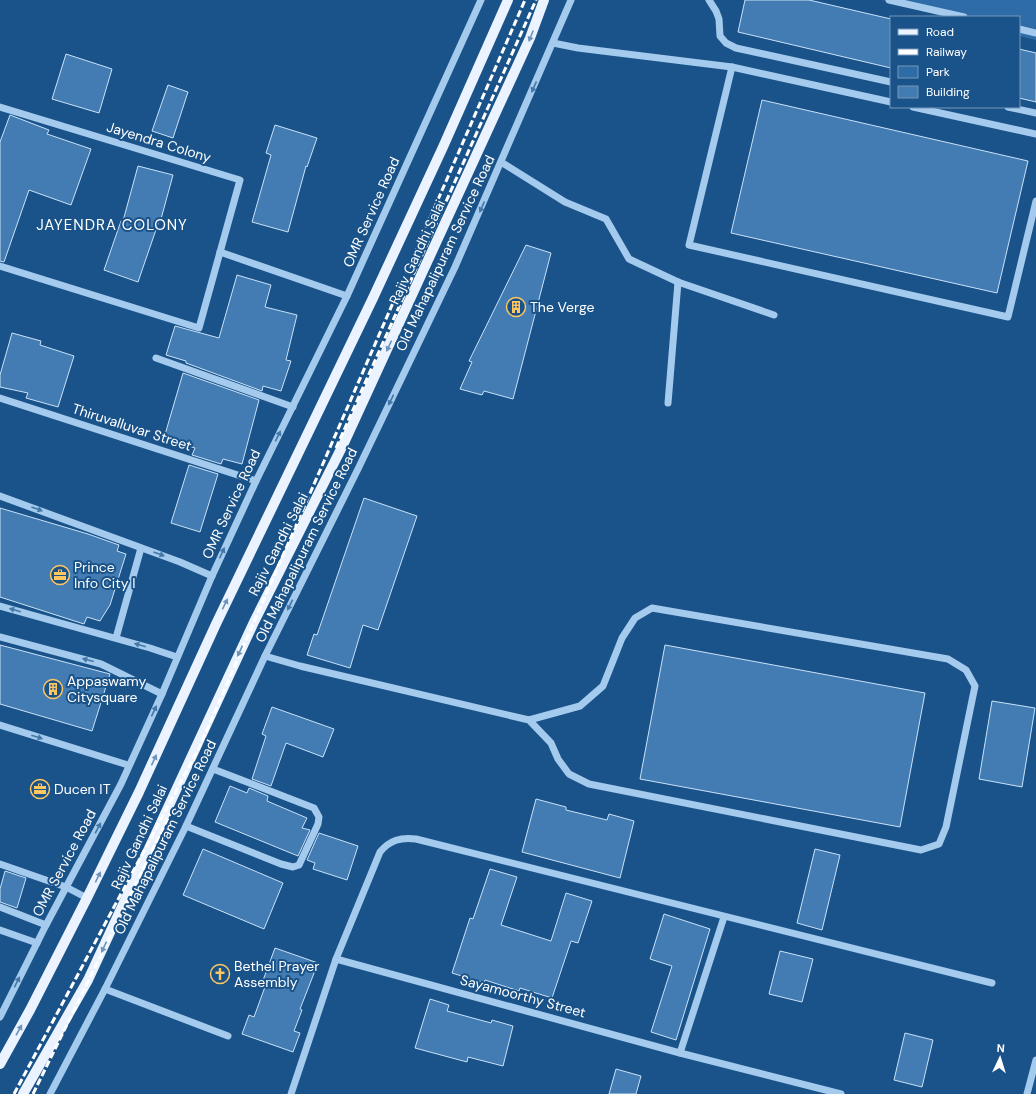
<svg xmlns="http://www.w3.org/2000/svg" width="1036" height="1094" viewBox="0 0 1036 1094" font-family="'DM Sans',sans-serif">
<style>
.green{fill:#2d6ca7}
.building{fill:#437cb2;stroke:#c9e2f9}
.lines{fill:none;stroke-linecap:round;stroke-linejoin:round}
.minor{stroke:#a4caed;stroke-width:7}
.major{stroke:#eaf3ff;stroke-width:10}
.rail{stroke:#fff;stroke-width:3;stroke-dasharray:7 3;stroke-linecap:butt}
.oneway{fill:#6d93b8}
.oneway2{fill:#4377a7}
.labels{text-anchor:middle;stroke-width:4;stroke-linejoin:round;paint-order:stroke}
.street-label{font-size:14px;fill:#fff;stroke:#1a5389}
.poi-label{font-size:14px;fill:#fff;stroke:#1a5389;text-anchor:start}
.neighbourhood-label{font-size:15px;letter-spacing:1px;fill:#fff;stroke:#1a5389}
</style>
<rect width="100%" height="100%" fill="#1a5389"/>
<polygon class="green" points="882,0 1036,0 1036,40 1019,36 1019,17 947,17"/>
<g class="building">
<polygon points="745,0 809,0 891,19 891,68 738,32"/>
<polygon points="1019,49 1036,53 1036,102 1019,98"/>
<polygon points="66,54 112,69 99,113 52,99"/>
<polygon points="168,85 188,92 173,138 152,131"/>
<polygon points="762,100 1028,161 997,293 731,233"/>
<polygon points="10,115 49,130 47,134 91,149 71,205 29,190 4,262 0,261 0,142"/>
<polygon points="275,125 317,138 307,167 306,166 288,232 252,222 271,155 266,153"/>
<polygon points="138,166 173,175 161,219 160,218 138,282 104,270 121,221 123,221"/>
<polygon points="526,245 551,253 513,399 484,391 482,395 460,389 472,362 469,361"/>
<polygon points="237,275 271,285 265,307 297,315 286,360 291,361 281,391 263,386 262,391 186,363 186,361 166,355 175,326 219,338"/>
<polygon points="12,333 41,341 40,345 74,356 58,407 26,398 28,393 0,387 0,375"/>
<polygon points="183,373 259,400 242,464 223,459 221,464 192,455 195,448 164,438"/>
<polygon points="189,465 218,474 200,532 171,523"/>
<polygon points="364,498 417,516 378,630 363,625 350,668 307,655 314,634 317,635"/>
<polygon points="0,508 88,534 119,545 117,551 126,554 110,605 100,621 87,617 84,624 0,597"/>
<polygon points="0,645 110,674 92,731 0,704"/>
<polygon points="665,645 925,693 900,827 640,779"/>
<polygon points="992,701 1035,708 1022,787 979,779"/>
<polygon points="272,707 334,729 323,757 286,743 271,786 252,779 266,736 262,734"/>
<polygon points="230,786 247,793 249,788 268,796 267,801 307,818 302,828 310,830 298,856 215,822"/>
<polygon points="536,799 566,807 566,810 607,820 609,814 634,821 620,878 522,852"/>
<polygon points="319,833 358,846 347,880 313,869 315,863 307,860"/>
<polygon points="203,849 283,883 264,929 183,895"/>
<polygon points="815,849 840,855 822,930 797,923"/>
<polygon points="490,869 517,877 501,925 551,941 566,893 592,901 578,943 571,941 552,998 520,988 519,991 485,980 484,983 452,973 470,918 473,919"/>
<polygon points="5,871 26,878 17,908 0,902 0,889"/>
<polygon points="664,914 710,929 676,1040 651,1032 672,966 650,959"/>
<polygon points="275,948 318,963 300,1009 302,1010 294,1031 300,1033 293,1052 242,1034 249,1015 254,1017 266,984 262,983"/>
<polygon points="780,951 813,959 802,1002 769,994"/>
<polygon points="430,999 449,1005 447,1011 491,1023 492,1020 513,1026 503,1066 468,1057 467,1062 415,1048"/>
<polygon points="905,1033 933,1040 922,1087 894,1080"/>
<polygon points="616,1069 641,1076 636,1094 609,1094"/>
</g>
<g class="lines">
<g class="minor">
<polyline points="709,0 716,11 719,19 720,36 726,43 736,48 891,82"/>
<polyline points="889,0 964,17"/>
<polyline points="1019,29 1036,33"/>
<polyline points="553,43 578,48 732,67 891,102"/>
<polyline points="732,67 689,245 1008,317 1036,201"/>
<polyline points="0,107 240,180 199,328 0,266"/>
<polyline points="913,107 1036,134"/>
<polyline points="1008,107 1036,113"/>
<polyline points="501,162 565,202 606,219 629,259 678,282 774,315"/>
<polyline points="220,252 347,296"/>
<polyline points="156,358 293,407"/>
<polyline points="0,398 256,481"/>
<polyline points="668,403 678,282"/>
<polyline points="0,496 180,562 212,576"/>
<polyline points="0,606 150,648 177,657"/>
<polyline points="0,637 101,664 162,694"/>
<polyline points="116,638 141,548"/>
<polyline points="265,656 300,666 529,720 551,743 558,759 569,774 589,784 921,850 939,844 946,827 975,686 966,670 948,659 652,608 635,618 622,638 603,686 580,706 529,720"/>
<polyline points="0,725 128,765"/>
<polyline points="186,826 281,864 293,867 299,865 318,824 319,817 314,808 213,769"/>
<polyline points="0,864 66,887 87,898"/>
<polyline points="0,907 46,925"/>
<polyline points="0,930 37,943"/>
<path d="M336,959L380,852C390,840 401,837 416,839L992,983"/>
<polyline points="105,989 228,1036"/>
<polyline points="0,1017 46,925 121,784 162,694 212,576 256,481 347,296 481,0"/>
<polyline points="680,1053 724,917"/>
<polyline points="50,1094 105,989 186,826 265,656 358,469 455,267 571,0"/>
<polyline points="291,1094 336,959 680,1053 841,1094"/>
<polyline points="1027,1094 1036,1060"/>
</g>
<g class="major">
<polyline points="0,1064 30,1010 87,898 139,792 216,624 373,298 443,147 508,0"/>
<polyline points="23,1094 88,980 254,622 344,443 530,38 544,0"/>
</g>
<g class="rail">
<polyline points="336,448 536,0"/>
<polyline points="14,1094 199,748 525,0"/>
<polyline points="33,1094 170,814"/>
</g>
</g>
<defs><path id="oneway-solid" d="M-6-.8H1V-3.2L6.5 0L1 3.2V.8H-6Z"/></defs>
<g class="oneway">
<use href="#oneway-solid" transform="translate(531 36) rotate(112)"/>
<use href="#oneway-solid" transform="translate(389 346) rotate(115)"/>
<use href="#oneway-solid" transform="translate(225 604) rotate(-64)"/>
<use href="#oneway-solid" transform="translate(240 651) rotate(115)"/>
<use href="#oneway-solid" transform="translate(154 760) rotate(-65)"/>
<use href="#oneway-solid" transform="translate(98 877) rotate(-64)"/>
<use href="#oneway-solid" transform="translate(104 947) rotate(115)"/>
<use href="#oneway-solid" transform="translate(19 1030) rotate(-61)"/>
</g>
<g class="oneway2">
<use href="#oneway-solid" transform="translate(534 87) rotate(114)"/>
<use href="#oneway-solid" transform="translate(482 207) rotate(114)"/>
<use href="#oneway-solid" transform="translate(391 400) rotate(116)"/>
<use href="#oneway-solid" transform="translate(278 436) rotate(-64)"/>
<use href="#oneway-solid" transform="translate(37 509) rotate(20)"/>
<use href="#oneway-solid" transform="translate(222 553) rotate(-65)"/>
<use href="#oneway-solid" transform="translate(159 554) rotate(20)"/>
<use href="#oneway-solid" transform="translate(290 605) rotate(116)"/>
<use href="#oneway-solid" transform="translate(15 610) rotate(-164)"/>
<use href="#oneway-solid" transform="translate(140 645) rotate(-164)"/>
<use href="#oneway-solid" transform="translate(88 660) rotate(-165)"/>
<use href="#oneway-solid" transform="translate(154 711) rotate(-65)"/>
<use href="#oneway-solid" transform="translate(37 737) rotate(17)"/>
<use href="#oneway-solid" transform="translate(98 828) rotate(-62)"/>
<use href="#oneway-solid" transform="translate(17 982) rotate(-63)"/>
</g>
<defs>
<symbol id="building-ring" viewBox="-11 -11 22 22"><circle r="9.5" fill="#1a5389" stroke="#fec660" stroke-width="1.5"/><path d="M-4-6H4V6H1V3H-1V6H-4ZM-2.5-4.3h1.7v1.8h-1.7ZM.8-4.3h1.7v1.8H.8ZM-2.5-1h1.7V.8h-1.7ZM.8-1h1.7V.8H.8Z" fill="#fec660"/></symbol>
<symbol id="office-ring" viewBox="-11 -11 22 22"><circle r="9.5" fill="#1a5389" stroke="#fec660" stroke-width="1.5"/><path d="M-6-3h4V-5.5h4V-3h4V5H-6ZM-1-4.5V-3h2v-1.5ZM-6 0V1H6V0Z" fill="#fec660"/></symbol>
<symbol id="church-ring" viewBox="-11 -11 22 22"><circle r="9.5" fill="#1a5389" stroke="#fec660" stroke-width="1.5"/><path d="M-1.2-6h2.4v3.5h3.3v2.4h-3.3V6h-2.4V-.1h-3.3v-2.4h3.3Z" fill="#fec660"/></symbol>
</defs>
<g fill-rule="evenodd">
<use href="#building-ring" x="505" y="296" width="22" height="22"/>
<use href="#office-ring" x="49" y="564" width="22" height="22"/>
<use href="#building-ring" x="42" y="678" width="22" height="22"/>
<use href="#office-ring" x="29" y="778" width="22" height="22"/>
<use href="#church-ring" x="209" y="963" width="22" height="22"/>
</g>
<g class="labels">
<g class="street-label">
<text transform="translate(159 142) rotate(17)" y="5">Jayendra Colony</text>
<text transform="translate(371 212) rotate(-66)" y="5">OMR Service Road</text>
<text transform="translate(417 252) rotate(-65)" y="5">Rajiv Gandhi Salai</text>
<text transform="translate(445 253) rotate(-65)" y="5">Old Mahapalipuram Service Road</text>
<text transform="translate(132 427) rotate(18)" y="5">Thiruvalluvar Street</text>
<text transform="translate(231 504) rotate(-65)" y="5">OMR Service Road</text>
<text transform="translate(278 544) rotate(-63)" y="5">Rajiv Gandhi Salai</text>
<text transform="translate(306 545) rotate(-64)" y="5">Old Mahapalipuram Service Road</text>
<text transform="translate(139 837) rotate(-65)" y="5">Rajiv Gandhi Salai</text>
<text transform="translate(165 837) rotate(-64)" y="5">Old Mahapalipuram Service Road</text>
<text transform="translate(64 863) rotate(-62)" y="5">OMR Service Road</text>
<text transform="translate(523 996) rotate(15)" y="5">Sayamoorthy Street</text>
</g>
<g class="poi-label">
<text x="530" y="312">The Verge</text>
<text x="74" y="572">Prince<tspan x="74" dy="16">Info City I</tspan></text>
<text x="67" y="686">Appaswamy<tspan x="67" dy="16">Citysquare</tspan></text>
<text x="54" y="794">Ducen IT</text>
<text x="234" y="971">Bethel Prayer<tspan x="234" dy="16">Assembly</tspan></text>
</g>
<g class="neighbourhood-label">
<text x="112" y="230">JAYENDRA COLONY</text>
</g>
</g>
<rect x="890" y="16" width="130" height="92" fill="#1a5389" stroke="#7698b8"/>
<rect x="898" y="29" width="20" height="6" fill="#eaf3ff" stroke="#7698b8"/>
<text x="926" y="36" font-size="12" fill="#ffffff">Road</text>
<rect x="898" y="49" width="20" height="6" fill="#ffffff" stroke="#7698b8"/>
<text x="926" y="56" font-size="12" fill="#ffffff">Railway</text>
<rect x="898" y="66" width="20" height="12" fill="#2d6ca7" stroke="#7698b8"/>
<text x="926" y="76" font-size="12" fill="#ffffff">Park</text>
<rect x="898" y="86" width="20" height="12" fill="#437cb2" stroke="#7698b8"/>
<text x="926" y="96" font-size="12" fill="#ffffff">Building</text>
<g transform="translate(1000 1058) rotate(4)" stroke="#1a5389" stroke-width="3" paint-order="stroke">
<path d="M0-3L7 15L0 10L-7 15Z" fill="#ffffff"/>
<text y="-6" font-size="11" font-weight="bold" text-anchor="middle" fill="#ffffff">N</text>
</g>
</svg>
